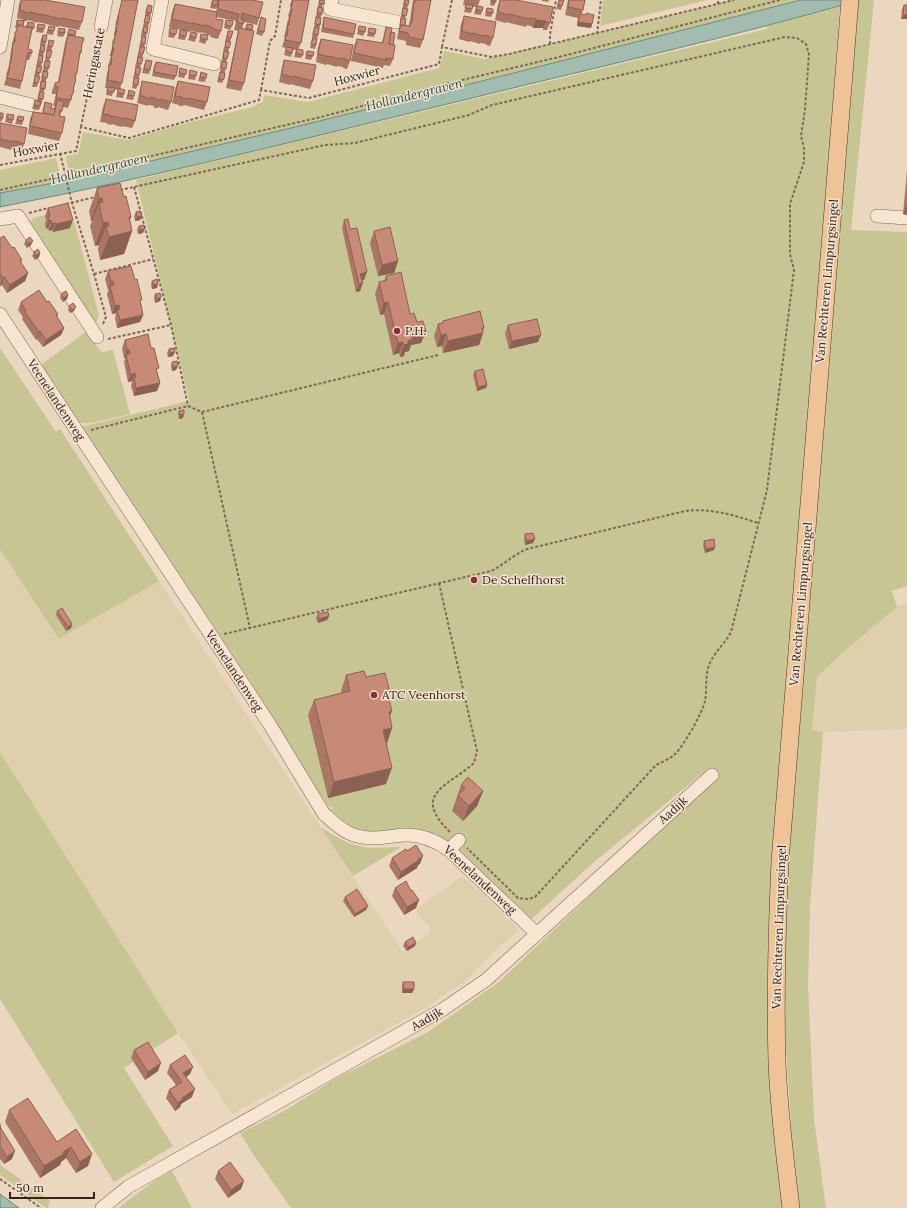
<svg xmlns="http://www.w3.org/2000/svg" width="907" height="1208" viewBox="0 0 907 1208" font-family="Lora,serif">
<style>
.farmland{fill:#e0cfad}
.green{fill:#c8c594}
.water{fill:#a2bdb0;stroke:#6a8a7c}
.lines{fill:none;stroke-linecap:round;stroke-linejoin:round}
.minor-casing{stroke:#836758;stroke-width:14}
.major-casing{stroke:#50372d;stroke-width:18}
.path{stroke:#836758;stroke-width:2;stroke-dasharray:3 2;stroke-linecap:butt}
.minor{stroke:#f7e5d1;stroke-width:13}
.major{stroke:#edc397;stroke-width:17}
.wall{fill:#ab7765}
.shaded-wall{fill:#8b6153}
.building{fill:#c78a76;stroke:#8b6153}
.poi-dot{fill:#8e2c3e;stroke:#f3e2ce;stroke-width:1.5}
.labels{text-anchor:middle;stroke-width:3;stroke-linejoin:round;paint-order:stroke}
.street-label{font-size:12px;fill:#33231c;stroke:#f3e2ce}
.poi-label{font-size:12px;fill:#33231c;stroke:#f3e2ce;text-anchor:start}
.water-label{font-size:13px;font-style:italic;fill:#2c5249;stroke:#f3e2ce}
</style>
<rect width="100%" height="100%" fill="#ebd6bf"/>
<g class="farmland">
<polygon points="0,549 60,639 159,581 402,951 430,933 430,927 420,918 417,911 417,909 462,876 481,892 519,930 497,948 462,984 440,997 429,1006 232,1114 178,1033 0,752"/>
<polygon points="907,602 907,729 823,732 812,730 817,677 842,653 897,607"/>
</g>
<g class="green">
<polygon points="603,0 707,0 600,26"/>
<polygon points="732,0 801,0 490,79 291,128 70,180 66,156 78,154 83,132 128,140 179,125 252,107 263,102 264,95 308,102 439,68 444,51 485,59"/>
<path d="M860,0H874L851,230L907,232V586L892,591L897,607L842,653L817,677L812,730L823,732L810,907L808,983L814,1119L826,1208H799L791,1138V1122C789,1090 786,1057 785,1025C784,962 787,899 790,836L858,1Z"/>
<polygon points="840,6 812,390 777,819 785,1208 291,1208 255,1157 240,1133 284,1111 335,1079 428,1032 499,982 612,875 719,777 709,768 594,862 528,922 447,844 371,833 352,828 339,821 328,810 334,808 328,806 80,427 189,401 136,180 767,29 767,26"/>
<polygon points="56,158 61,181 0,193 0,170"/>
<polygon points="61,211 68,214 75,224 99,315 96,323 93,321 29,223 33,218"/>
<path d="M87,331C91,336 99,352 103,352C106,352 110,350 113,350L130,414L91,423H79L41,365Z"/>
<polygon points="0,348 56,432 60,429 159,581 59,639 0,549"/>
<polygon points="0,752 178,1033 124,1068 173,1146 114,1182 0,999"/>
<polygon points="321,828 348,843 367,848 401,847 353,876"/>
<polygon points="0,1163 2,1166 50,1201 48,1208 46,1208 0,1175"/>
<polygon points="172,1171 192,1208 118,1208 154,1181"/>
</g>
<g class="water">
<path d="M801,0H860C732,37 602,66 472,98C315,136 159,176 0,207V193L70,180L291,128L490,79Z"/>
<polygon points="0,1194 19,1208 0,1208"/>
</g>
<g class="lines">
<defs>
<g id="minor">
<polyline points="162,0 153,49 214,64"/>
<polyline points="332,0 330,9 397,22"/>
<polyline points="101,27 106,0"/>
<polyline points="0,47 8,0"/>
<polyline points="0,97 31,105"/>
<polyline points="877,216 907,218"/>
<polyline points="0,219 18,216 97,337"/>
<path d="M0,314L270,725L324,814C332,821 341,830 351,834C369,841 385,837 403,835C420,834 435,840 449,850L537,934"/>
<polyline points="449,850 459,840"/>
<polyline points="102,1208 128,1187 442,1010 486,980 712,775"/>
</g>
<path id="major" d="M791,1208C785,1160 779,1111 777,1062C775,995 777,928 780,861L850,0"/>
</defs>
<use href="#minor" class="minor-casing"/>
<use href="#major" class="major-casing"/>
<g class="path">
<polyline points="718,4 718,0"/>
<polyline points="597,34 601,0"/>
<polyline points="550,44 550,35 556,0"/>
<polyline points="442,47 452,0"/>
<polyline points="261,90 270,41 275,36 281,0"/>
<polyline points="81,127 99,38"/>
<polyline points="60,153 72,203 94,274 106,317 103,324"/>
<polyline points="0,165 76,151 81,127 129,138 259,100 261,90 309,98 439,64 442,47 491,57 509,54 734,0"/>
<polyline points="134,187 171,325 188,406"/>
<polyline points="0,190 55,178 66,173 95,169 321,117 445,84 559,57 780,0"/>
<path d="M120,190L325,145L355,143L469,115L492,105L785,37L797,38L806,44L809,54L805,110L801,136L804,148V162L790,204V254L794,270L767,490L731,632C725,644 714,652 709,665C705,676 707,690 705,701C703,712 683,747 675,754C670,759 662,762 656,765L535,897L528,899L518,898L467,848"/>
<polyline points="66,204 95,197"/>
<polyline points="29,213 48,208"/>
<polyline points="94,274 153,259"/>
<polyline points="108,339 171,325"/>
<polyline points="202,412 250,628"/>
<polyline points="91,430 188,406 202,412 438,355"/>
<path d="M439,583L477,751L474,763C447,787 411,794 450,832"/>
<path d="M224,634L491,571C504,565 514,554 527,549L685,511C711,508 734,515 758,523"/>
<polyline points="0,1179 41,1208"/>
</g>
<use href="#minor" class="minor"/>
<use href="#major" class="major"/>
</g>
<g class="wall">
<polygon points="21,0 45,0 82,22 79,30 59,26 58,27 38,22 38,23 28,20 27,21 23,21 23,20 17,18 19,4"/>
<polygon points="122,0 138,0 122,83 120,89 124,94 123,98 116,97 118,90 114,89 112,96 106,95 107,88 105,88 107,73 109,67 108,66 111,56 110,56 113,46 112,42 115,36 114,35 116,25 115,25"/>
<polygon points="212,0 252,0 259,18 257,25 244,22 242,29 245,29 247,24 253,25 244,83 241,91 226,88 237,36 238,31 234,30 236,21 216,17 216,18 221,31 218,39 210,37 211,35 207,35 207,34 201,32 201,33 191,31 190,32 169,27 172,12 175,4 216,12 217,7 216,9 210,8"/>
<polygon points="292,0 309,0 301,43 298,49 303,55 301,58 294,57 296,50 293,50 291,57 284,55 286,48 282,47 285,37 284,37 286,29 287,23 289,17 288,16 291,6 290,6"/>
<polygon points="319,0 324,0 322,7 322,14 320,18 320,25 317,39 316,45 315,49 310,48 312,38 313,31 314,28 316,17 318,7"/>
<polygon points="404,0 409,0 405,19 405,25 409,26 413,0 431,0 423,40 420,48 406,45 406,41 397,39"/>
<polygon points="464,0 480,0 478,6 482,11 481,15 474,14 476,7 473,7 471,13 464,12 466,5 463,5"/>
<polygon points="491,0 496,0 494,6 490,5"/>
<polygon points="500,0 516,0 550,23 547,30 543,30 543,28 533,28 533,27 527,25 526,27 506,22 506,23 495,20 498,5"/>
<polygon points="542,0 549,0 548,2 542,1"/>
<polygon points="559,0 562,6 561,10 556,9"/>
<polygon points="568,0 585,0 582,14 592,24 591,28 577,26 578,18 565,15"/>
<polygon points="148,5 151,13 150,16 147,33 146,37 143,54 140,68 138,85 136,89 132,88 134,78 133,78 135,71 136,68 135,67 138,57 137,57 139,51 140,47 139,47 142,37 141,36 142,30 144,26 143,26 146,16 145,16 146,9"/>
<polygon points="904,5 907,5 901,19 902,9"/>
<polygon points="487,8 493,13 491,17 485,16"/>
<polygon points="464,16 493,38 490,46 486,45 486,44 480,43 480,44 470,41 469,42 459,39 461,24"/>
<polygon points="324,17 354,34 353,38 321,32 323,21"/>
<polygon points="17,20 24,21 23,26 26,27 28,22 34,28 32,31 28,49 32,53 29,60 26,60 22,81 20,89 4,85 7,75 6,75 9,66 11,50 12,46 13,40 17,28 15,28"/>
<polygon points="226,20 232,26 230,30 224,28"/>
<polygon points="260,21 264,32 262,36 256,34"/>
<polygon points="38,24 44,29 43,33 36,32"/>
<polygon points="49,26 54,31 53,35 46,34"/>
<polygon points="359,26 365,32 363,36 357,34"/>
<polygon points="386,27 391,32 393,45 393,59 390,66 384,65 383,68 351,61 354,46 357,39 382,43"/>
<polygon points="59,28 65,33 63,37 57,36"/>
<polygon points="170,28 176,34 174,38 168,37"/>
<polygon points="369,28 375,34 374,37 367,36"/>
<polygon points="69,29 76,31 75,36 83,42 82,46 81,53 79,57 77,73 75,79 73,90 73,94 68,108 63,107 60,116 62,133 59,141 28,134 30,119 33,112 42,113 45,102 51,108 54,109 55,106 53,106 56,94 52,94 52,91 55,83 58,82 65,43"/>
<polygon points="180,30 186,36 185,40 178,39"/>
<polygon points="228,31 231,38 230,42 227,59 226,62 224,79 222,83 217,82 220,72 221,66 222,62 221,62 224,51 223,51 225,45 226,41 225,41 227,35"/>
<polygon points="191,32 196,38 195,42 188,40"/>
<polygon points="201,34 207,40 205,44 199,42"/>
<polygon points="43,35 46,42 45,46 42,63 39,77 38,83 37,87 32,87 35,76 34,76 37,66 36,66 38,59 39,56 38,55 41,45 40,45 41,39"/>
<polygon points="321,39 350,61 347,69 343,68 343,67 337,66 337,67 327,64 326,65 316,62 318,47"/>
<polygon points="49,40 52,47 49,61 49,68 47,72 45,89 43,92 43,99 39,110 32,109 35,100 37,101 39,92 41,81 42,75 45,61 47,50 46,50 48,44"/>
<polygon points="307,51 313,56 311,60 305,59"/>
<polygon points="146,60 150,70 149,74 142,73"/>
<polygon points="284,60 313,81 310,89 290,84 290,85 279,82 282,67"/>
<polygon points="156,62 176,76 174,80 152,76 154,66"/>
<polygon points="180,68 186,74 184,78 178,77"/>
<polygon points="190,70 196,76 195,80 188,79"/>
<polygon points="201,72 206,78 205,82 198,81"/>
<polygon points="142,81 171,102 168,110 158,107 158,108 154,108 154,106 148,105 148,106 137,103 140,89"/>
<polygon points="178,81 207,102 204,110 184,105 183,106 179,106 179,105 172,103 175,89"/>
<polygon points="129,90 134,96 133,100 126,99"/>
<polygon points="106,99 135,121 132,128 122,126 121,127 112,124 111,125 107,124 107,123 100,122 103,107"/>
<polygon points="0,113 3,118 1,122 0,121"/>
<polygon points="7,114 13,120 12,124 5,122"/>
<polygon points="18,116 23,121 22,125 15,124"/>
<polygon points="0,123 24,144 21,152 17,151 17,150 11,149 11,150 0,147"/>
<polygon points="907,170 907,215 903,214"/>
<polygon points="97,188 129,221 132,231 124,254 100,260 98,249 99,245 95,246 90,226 92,221 91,221 89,211"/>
<polygon points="48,208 70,228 53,232 52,230 49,231 48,228 46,229 45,224 46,220 45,216"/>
<polygon points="136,212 142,216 140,220 135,221 134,216"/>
<polygon points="344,220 364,280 362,280 360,291 356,292 342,228"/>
<polygon points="139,226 143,233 138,234 137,230"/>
<polygon points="374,231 398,261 394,273 378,276 370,243"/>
<polygon points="0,238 12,248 22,260 21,263 28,273 25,281 7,293 2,285 0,286"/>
<polygon points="26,240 31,245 27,248 24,244"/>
<polygon points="34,252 40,253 39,257 35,260 32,256"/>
<polygon points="108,271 141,304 143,315 140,322 117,328 115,318 116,313 112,314 107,294 109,289 108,290 105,279"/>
<polygon points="386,276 410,314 417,322 426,331 421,343 411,345 409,351 405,352 404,356 400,357 399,353 393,355 384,314 380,315 375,294 379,282 384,281"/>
<polygon points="152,281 157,288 152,289 151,285"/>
<polygon points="61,294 68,295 67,299 63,302 60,298"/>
<polygon points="155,294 161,297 160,301 155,303 154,298"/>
<polygon points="21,302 47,302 58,314 57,317 64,328 61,335 43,347 37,339 36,340 22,319 23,317 18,310"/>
<polygon points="69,306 74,311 70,313 68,310"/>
<polygon points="443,321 483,331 483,333 479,345 443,353 442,346 437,347 434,336 438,324 442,323"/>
<polygon points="508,325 538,342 509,349 505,333"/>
<polygon points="125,340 157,372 160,383 157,391 134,396 131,386 132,381 128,382 124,362 125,358 124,358 122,348"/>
<polygon points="169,349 173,356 168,357 167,353"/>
<polygon points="172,362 176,370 172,371 171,366"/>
<polygon points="475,371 487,385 486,388 477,391 473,375"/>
<polygon points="179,411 183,418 179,419 178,414"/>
<polygon points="525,534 535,539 533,543 525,545 524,538"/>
<polygon points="704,541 714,550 705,553 703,545"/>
<polygon points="57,611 72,624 71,628 66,631 56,615"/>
<polygon points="318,614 329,616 327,620 318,623 316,618"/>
<polygon points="346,675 366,677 390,692 388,696 390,717 392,728 387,743 386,743 386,784 328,798 308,715 314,700 341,693 341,691"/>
<polygon points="461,785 483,791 477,806 463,821 452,811"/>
<polygon points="392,858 420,864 418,865 417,868 398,880 389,866"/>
<polygon points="395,888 416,908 404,915 392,896"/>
<polygon points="345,897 366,910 354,917 343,901"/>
<polygon points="405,942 415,946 407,951 403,946"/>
<polygon points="403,982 414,989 412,993 402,993 402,986"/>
<polygon points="134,1050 158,1071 145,1080 131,1058"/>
<polygon points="170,1065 190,1074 186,1077 192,1097 181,1104 180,1107 175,1111 166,1098 169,1090 176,1085 167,1073"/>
<polygon points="9,1110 57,1142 76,1129 88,1166 76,1173 66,1158 61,1162 60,1165 40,1178 5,1122"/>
<polygon points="0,1123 1,1125 1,1127 12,1159 4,1164 0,1159"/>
<polygon points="218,1171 241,1189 228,1198 215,1179"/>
</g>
<g class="shaded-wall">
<polygon points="292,0 293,0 291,6 290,6"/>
<polygon points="903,15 907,15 907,19 901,19"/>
<polygon points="536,20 546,21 543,28 533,28"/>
<polygon points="578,22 592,24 591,28 577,26"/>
<polygon points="116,28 117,28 115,36 114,35"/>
<polygon points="112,48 114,48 111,56 110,56"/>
<polygon points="102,198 99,205 99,203 92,221 91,221 99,199"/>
<polygon points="907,204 907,215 903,214"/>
<polygon points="142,216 140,220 135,221 137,217"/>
<polygon points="129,217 131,217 125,233 132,231 124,254 100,260 109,237"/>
<polygon points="51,220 48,228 46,229 49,221"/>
<polygon points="73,220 70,228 53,232 56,224"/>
<polygon points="108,222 99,245 95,246 103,223"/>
<polygon points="55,223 52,230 49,231 52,224"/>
<polygon points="145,229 143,233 138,234 140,230"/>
<polygon points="33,241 31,245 27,248 28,244"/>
<polygon points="40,253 39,257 35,260 36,256"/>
<polygon points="398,261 394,273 378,276 382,265"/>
<polygon points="367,272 364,280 358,281 360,274"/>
<polygon points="28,273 25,281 7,293 10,285"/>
<polygon points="4,277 2,285 0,286 3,278"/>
<polygon points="113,281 110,288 110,286 109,289 108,290 111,282"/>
<polygon points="363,283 360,291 356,292 359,284"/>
<polygon points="158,284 157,288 152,289 153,285"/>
<polygon points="68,295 67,299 63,302 64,298"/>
<polygon points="161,297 160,301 155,303 157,299"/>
<polygon points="388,302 384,314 380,315 384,303"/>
<polygon points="119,305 116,313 112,314 115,306"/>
<polygon points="76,307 74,311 70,313 72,310"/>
<polygon points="143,315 140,322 117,328 120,320"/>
<polygon points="64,328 61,335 43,347 46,340"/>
<polygon points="482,328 484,328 482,334 483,333 479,345 443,353 448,341"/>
<polygon points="40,331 37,339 36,340 39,332"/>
<polygon points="426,331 421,343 411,345 409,351 405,352 404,356 400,357 404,345 412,334"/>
<polygon points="446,334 442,346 437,347 441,335"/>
<polygon points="541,335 538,342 509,349 512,341"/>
<polygon points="403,342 399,353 393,355 398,343"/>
<polygon points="127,350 129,350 127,357 126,355 125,358 124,358"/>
<polygon points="175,352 173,356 168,357 170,353"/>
<polygon points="178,366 176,370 172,371 173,367"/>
<polygon points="135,373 132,381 128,382 131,375"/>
<polygon points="160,383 157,391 134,396 136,388"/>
<polygon points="487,385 486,388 477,391 478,387"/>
<polygon points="184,414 183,418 179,419 180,415"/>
<polygon points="535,539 533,543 525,545 526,541"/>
<polygon points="715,547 714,550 705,553 706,549"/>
<polygon points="329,616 327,620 318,623 319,619"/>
<polygon points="72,624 71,628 66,631 68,627"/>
<polygon points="392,711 386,727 389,712"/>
<polygon points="392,728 387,743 377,746 383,730"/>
<polygon points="392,768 386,784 328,798 334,782"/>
<polygon points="483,791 477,806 463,821 469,806"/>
<polygon points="423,856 420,864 418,865 417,868 398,880 401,872"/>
<polygon points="419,900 416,908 404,915 407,907"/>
<polygon points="368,906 366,910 354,917 355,914"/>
<polygon points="416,943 415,946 407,951 408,947"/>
<polygon points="404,989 414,989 412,993 402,993"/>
<polygon points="161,1063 158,1071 145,1080 148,1072"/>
<polygon points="193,1067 190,1074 181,1081 183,1073"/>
<polygon points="195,1089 192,1097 181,1104 180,1107 175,1111 178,1103 182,1098"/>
<polygon points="71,1147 66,1158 61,1162 60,1165 40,1178 44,1166 63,1152"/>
<polygon points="15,1151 12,1159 4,1164 7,1157"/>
<polygon points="92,1154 88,1166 76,1173 80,1162"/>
<polygon points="244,1181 241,1189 228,1198 231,1190"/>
</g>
<g class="building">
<polygon points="21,0 45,0 85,7 82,22 61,18 61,19 41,14 41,15 30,12 30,13 26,13 26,12 20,10"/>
<polygon points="122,0 138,0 122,83 108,80 109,65 111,65 112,59 111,59 114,48 112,48 115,38 115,34 116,34 117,28 116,28 119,17 118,17"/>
<polygon points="213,0 218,0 217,5 212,5"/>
<polygon points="219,0 252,0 263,2 259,18 242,13 241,19 244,19 243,24 237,22 239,14 218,9"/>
<polygon points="293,0 309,0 301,43 285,40 286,35 287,36 288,29 287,29 288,25 289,25 290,15 291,15 292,9 291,8"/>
<polygon points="320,0 324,0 324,4 319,3"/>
<polygon points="405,0 409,0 408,5 404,4"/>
<polygon points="415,0 431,0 423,40 409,37 408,33 399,31 401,25 410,26 410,23 412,23 414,2 415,2"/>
<polygon points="491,0 496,0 496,2 491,1"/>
<polygon points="500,0 516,0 553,7 550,23 546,22 546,21 536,20 536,19 530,18 529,19 509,14 509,15 498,12"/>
<polygon points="559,0 564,0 562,6 558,5"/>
<polygon points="569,0 585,0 583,10 568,7"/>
<polygon points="175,4 217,12 216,19 223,20 221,31 213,29 214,28 210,27 210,26 204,25 204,26 193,23 193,24 172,19"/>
<polygon points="466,4 473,5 472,9 465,8"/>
<polygon points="148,5 152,6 151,13 146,12"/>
<polygon points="904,5 907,5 907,15 903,15"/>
<polygon points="477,6 483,7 482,11 476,10"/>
<polygon points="318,7 323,8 322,14 317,13"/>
<polygon points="403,8 408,9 406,16 402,15"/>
<polygon points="487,8 493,9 493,13 486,12"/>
<polygon points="586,13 594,15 592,24 578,22 580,14 586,15"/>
<polygon points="146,15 150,16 149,23 144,22"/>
<polygon points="464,16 496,22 493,38 489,37 489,36 483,35 483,36 472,33 472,34 462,31"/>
<polygon points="261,17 266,19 264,32 258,30"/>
<polygon points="316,17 321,18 320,25 315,24"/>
<polygon points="324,17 356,24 354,34 323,28"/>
<polygon points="401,18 406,19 405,25 400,25"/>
<polygon points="17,20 24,21 23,26 17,24"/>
<polygon points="226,20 233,21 232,26 225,25"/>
<polygon points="28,22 34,23 34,28 27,26"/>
<polygon points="38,24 45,25 44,29 37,28"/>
<polygon points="247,24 253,25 252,30 246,28"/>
<polygon points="18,25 32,28 28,49 32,50 32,53 28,52 22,81 7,78 10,67 9,67 10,63 11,63 13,42 15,42 15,32 16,32"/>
<polygon points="49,26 55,27 54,31 48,30"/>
<polygon points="144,26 148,27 147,33 143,32"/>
<polygon points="359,26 366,27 365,32 358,30"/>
<polygon points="315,27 319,28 318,35 313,34"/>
<polygon points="386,27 392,28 389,44 395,45 393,59 386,58 386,60 354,53 357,39 383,43"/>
<polygon points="59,28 65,29 65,33 58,32"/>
<polygon points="170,28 177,29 176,34 169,33"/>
<polygon points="239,28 254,31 244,83 229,80"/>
<polygon points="369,28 376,29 375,34 368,32"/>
<polygon points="69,29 76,31 75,35 68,34"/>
<polygon points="180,30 187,31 186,36 179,35"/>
<polygon points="228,31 233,31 231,38 227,37"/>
<polygon points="191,32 197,33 196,38 190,36"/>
<polygon points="391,32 395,33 393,45 389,44"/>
<polygon points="201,34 208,35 207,40 200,38"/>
<polygon points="43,35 47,35 46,42 42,41"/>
<polygon points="68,35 84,38 83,42 82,42 81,53 80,52 77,73 76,73 75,79 76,79 73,90 74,90 73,94 72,94 71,100 56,98 58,87 55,86 55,83 59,82"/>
<polygon points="142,36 146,37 145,44 141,43"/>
<polygon points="313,38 317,39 316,45 311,44"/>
<polygon points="321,39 353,45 350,61 346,60 346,59 340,58 340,59 329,56 329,57 318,54"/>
<polygon points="49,40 54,41 52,47 48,46"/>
<polygon points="226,41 231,42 229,48 225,47"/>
<polygon points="41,45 45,46 44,52 40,51"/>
<polygon points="140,47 145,47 143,54 139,53"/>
<polygon points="286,47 293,48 292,53 286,51"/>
<polygon points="297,49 303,50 303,55 296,53"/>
<polygon points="47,50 52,51 50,58 46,57"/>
<polygon points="224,51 229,52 227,59 223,58"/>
<polygon points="307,51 314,52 313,56 306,55"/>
<polygon points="39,55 43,56 42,63 38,62"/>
<polygon points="138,57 143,58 141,64 137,63"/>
<polygon points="146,60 152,61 150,70 144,69"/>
<polygon points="284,60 316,65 313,81 293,76 293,77 282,74"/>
<polygon points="45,61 50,61 49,68 44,67"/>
<polygon points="156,62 178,66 176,76 154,72"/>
<polygon points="222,62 227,62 226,69 221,68"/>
<polygon points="37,66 42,67 40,73 36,72"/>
<polygon points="136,67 141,68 139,75 135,74"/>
<polygon points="180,68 187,70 186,74 179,73"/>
<polygon points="190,70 197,72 196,76 189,75"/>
<polygon points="43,71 48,72 47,78 42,77"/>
<polygon points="201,72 207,74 206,78 200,77"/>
<polygon points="220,72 225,73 224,79 219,79"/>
<polygon points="35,76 40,77 38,83 34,83"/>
<polygon points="134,78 139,78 138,85 133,84"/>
<polygon points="41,81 46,82 45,89 40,88"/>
<polygon points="142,81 174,87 171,102 161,99 161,100 157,100 157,99 151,97 150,99 140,95"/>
<polygon points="178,81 210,87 207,102 186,98 186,99 182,98 182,97 175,96"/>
<polygon points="108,87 115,88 114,92 107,91"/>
<polygon points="118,88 125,90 124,94 118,93"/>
<polygon points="129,90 135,92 134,96 128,95"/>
<polygon points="40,92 44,92 43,99 38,98"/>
<polygon points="106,99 138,105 135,121 125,118 124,119 114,116 114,117 110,116 110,115 103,114"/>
<polygon points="35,100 41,102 40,106 34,105"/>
<polygon points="57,100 64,102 62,111 60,110 59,116 65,117 62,133 30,126 33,112 54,115"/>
<polygon points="45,102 52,104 51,108 55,109 54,115 43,113"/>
<polygon points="0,113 3,113 3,118 0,117"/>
<polygon points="7,114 14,115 13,120 7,118"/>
<polygon points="18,116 24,117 23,121 17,120"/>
<polygon points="0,123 27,128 24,144 20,143 20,142 14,141 14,142 0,139"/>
<polygon points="120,183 124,197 126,196 131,217 129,217 132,231 109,237 106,227 109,226 108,222 103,223 99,203 103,202 102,198 99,199 97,188"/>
<polygon points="68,203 73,220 56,224 55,223 52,224 51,220 49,221 48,216 50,216 48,208"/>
<polygon points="140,211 142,216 137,217 136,212"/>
<polygon points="348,219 350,229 357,228 367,272 360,274 363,283 359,284 344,220"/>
<polygon points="144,225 145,229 140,230 139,226"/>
<polygon points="390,227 398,261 382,265 374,231"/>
<polygon points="4,236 12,248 14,247 22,260 20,261 28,273 10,285 4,277 3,278 0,274 0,238"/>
<polygon points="30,237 33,241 28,244 26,240"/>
<polygon points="38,249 40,253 36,256 34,252"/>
<polygon points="131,266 135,280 137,279 142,300 140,300 143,315 120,320 117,310 120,309 119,305 115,306 110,286 114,285 113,281 111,282 108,271"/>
<polygon points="401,272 410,314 414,313 417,322 423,321 426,331 412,334 413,339 408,341 408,344 404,345 403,342 398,343 388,302 384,303 379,282 387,280 386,276"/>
<polygon points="157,279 158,284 153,285 152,281"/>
<polygon points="39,290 47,302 49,301 53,307 58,314 56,315 64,328 46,340 40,331 39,332 25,312 26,311 21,302"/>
<polygon points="66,291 68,295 64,298 61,294"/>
<polygon points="160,293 161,297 157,299 155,294"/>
<polygon points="73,303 76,307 72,310 69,306"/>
<polygon points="480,311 484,328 482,328 483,333 448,341 446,334 441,335 438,324 443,323 443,321"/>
<polygon points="537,319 541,335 512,341 508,325"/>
<polygon points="148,334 151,348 154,348 159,368 156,369 160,383 136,388 134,378 136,378 135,373 131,375 126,355 130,353 129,350 127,350 125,340"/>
<polygon points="174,348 175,352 170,353 169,349"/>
<polygon points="177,361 178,366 173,367 172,362"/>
<polygon points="483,369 487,385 478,387 475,371"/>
<polygon points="184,410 184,414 180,415 179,411"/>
<polygon points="533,533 535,539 526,541 525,534"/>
<polygon points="714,539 715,547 706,549 704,541"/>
<polygon points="62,608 72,624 68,627 57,611"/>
<polygon points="328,612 329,616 319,619 318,614"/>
<polygon points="364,671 366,677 385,673 390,692 387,692 392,711 389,712 392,728 383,730 392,768 334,782 314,700 350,691 346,675"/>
<polygon points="468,777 483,791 469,806 458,795 465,788 461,785"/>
<polygon points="416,845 423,856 418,859 419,860 401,872 392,858 406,849 407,851"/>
<polygon points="406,881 411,891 412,890 419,900 407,907 395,888"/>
<polygon points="357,889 368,906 355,914 345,897"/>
<polygon points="413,937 416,943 408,947 405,942"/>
<polygon points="403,982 414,982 414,989 404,989"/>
<polygon points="148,1042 161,1063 148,1072 134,1050"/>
<polygon points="185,1055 193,1067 183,1073 195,1089 182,1098 183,1099 178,1103 169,1090 182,1082 170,1065"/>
<polygon points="28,1098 57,1142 76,1129 92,1154 80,1162 71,1147 63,1152 64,1154 44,1166 9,1110"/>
<polygon points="0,1127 15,1151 7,1157 0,1146"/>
<polygon points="230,1162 244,1181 231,1190 218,1171"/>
</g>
<g class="poi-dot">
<circle cx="397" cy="331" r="4"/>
<circle cx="474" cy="580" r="4"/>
<circle cx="374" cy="695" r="4"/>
</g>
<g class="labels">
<g class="street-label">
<text transform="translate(94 63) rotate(-79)" y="4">Heringastate</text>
<text transform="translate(357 76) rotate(-15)" y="4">Hoxwier</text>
<text transform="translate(36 149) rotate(-10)" y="4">Hoxwier</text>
<text transform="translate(827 281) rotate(-85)" y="4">Van Rechteren Limpurgsingel</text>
<text transform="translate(56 400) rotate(57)" y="4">Veenelandenweg</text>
<text transform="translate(801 604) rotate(-85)" y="4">Van Rechteren Limpurgsingel</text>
<text transform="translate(234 671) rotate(57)" y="4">Veenelandenweg</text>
<text transform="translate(673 810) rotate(-42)" y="4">Aadijk</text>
<text transform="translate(480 880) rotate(43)" y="4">Veenelandenweg</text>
<text transform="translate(779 927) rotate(-88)" y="4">Van Rechteren Limpurgsingel</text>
<text transform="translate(427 1019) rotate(-30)" y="4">Aadijk</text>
</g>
<g class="poi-label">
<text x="405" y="335">P.H.</text>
<text x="482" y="584">De Schelfhorst</text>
<text x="382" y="699">ATC Veenhorst</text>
</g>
<g class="water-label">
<text transform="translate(414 94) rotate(-14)" y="5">Hollandergraven</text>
<text transform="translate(99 168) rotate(-13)" y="5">Hollandergraven</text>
</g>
</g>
<path d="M10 1192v6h84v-6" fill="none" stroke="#33231c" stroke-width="2"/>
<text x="16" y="1192" font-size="12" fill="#33231c" stroke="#f3e2ce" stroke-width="3" paint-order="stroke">50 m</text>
</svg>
